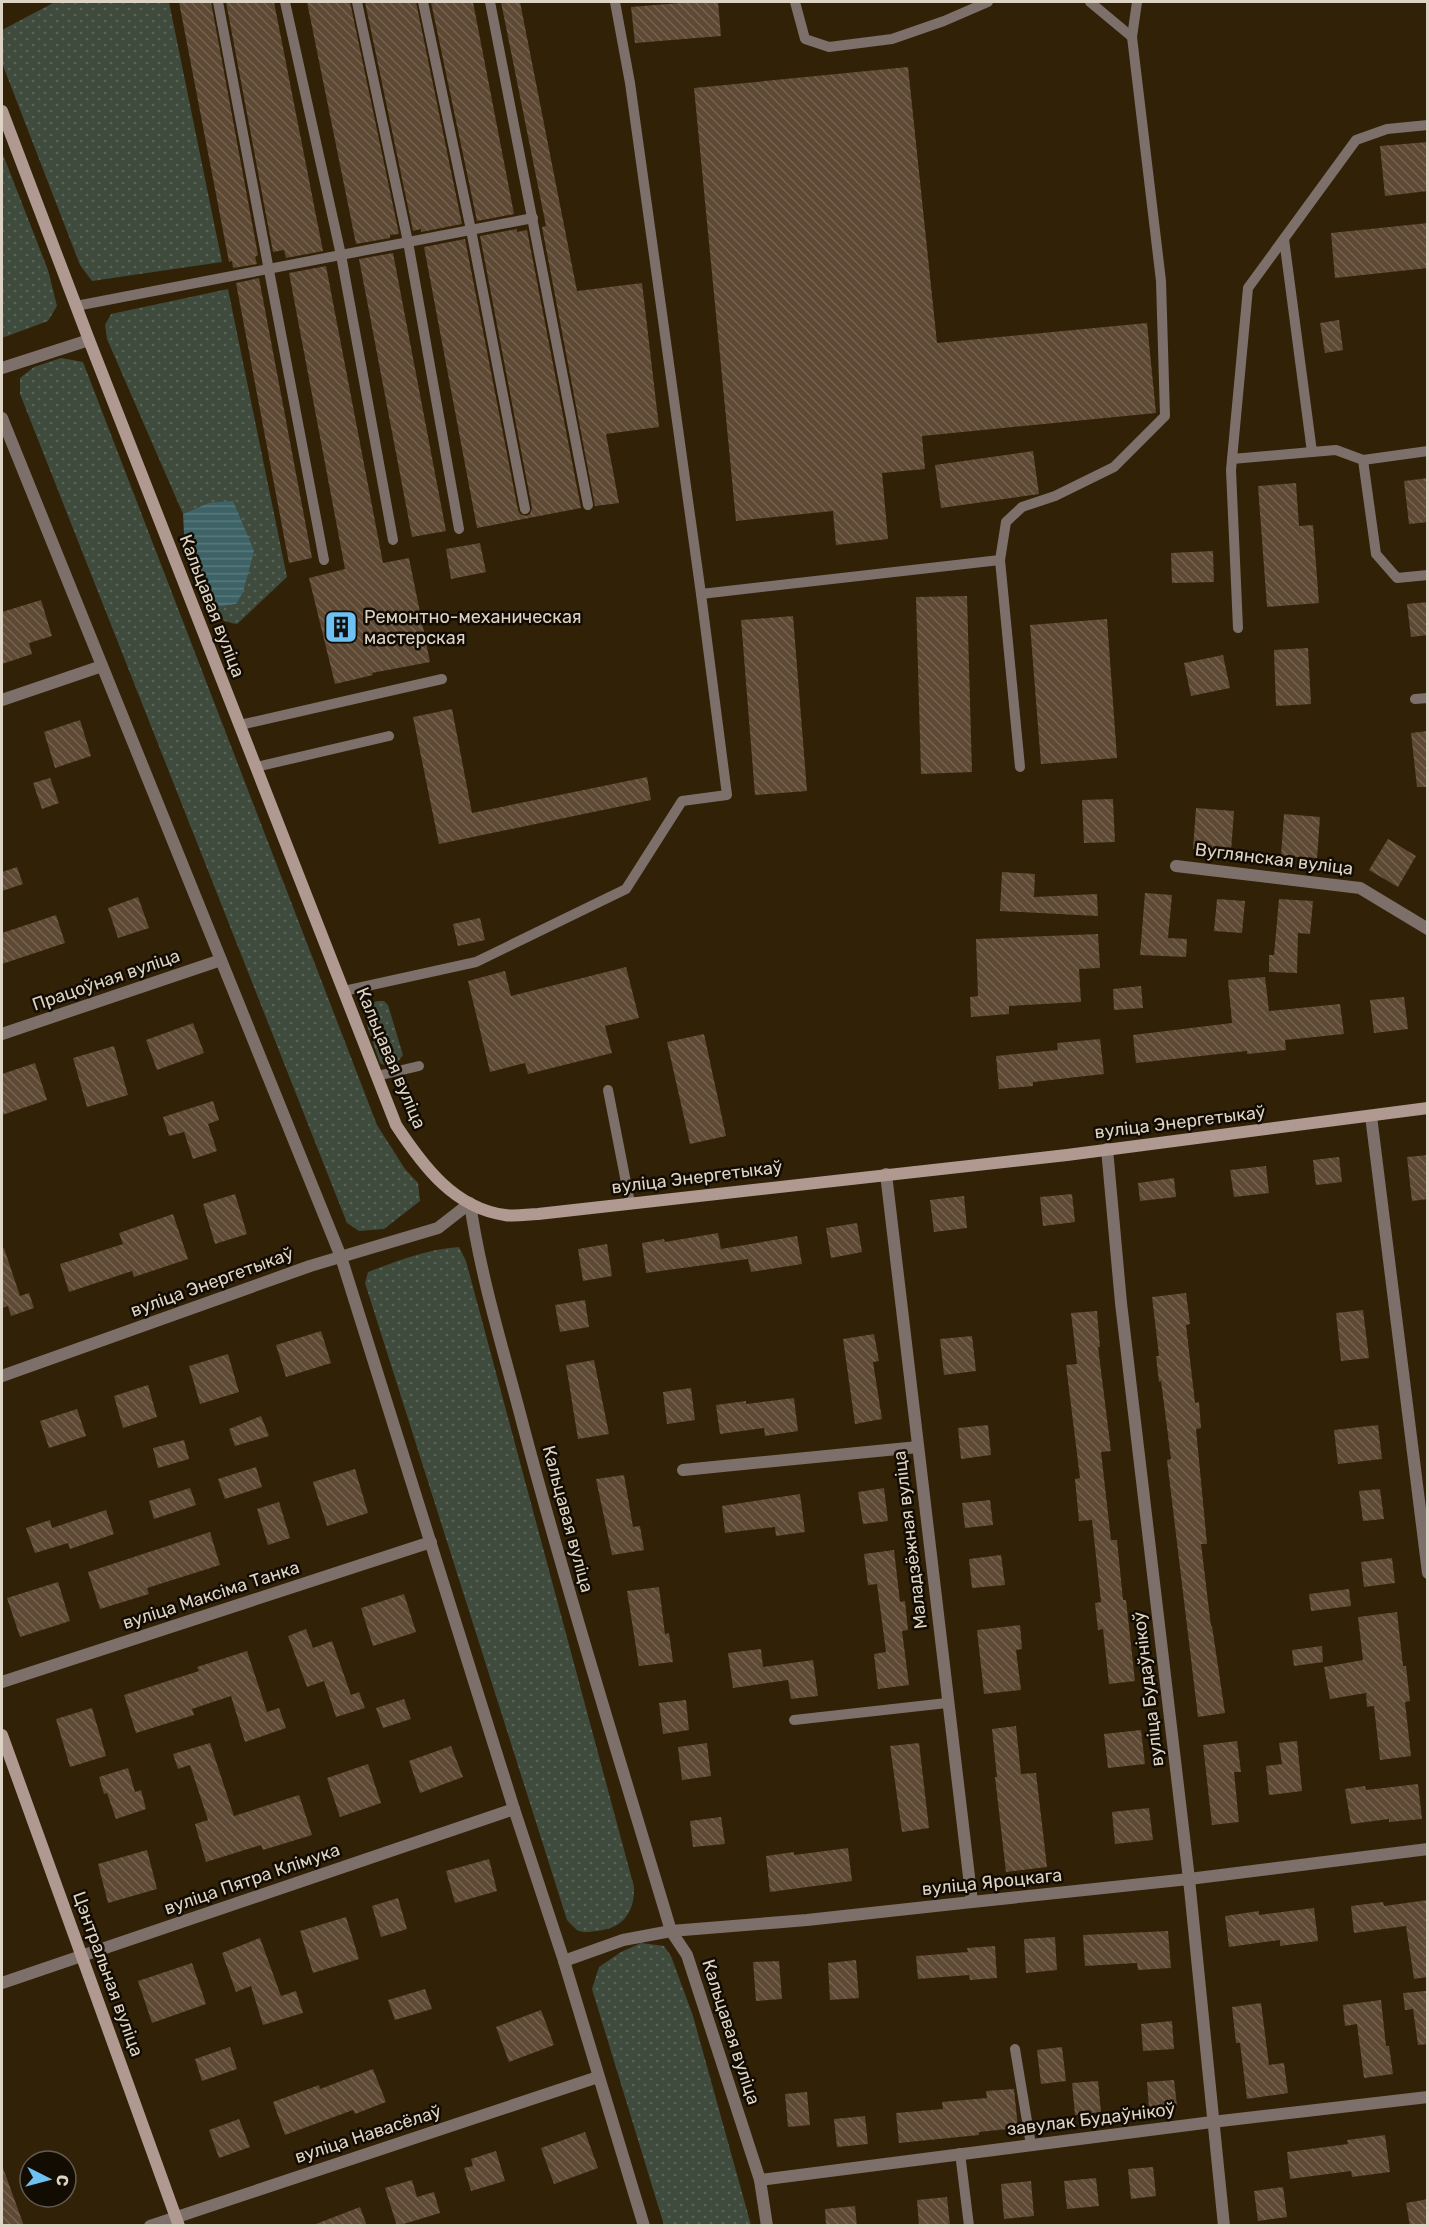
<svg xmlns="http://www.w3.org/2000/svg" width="1429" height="2227" viewBox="0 0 1429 2227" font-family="Rubik,sans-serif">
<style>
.grass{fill:url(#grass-dots)}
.water{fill:url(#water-rules)}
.building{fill:url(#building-back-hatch)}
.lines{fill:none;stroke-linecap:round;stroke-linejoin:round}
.lane{stroke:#7d6f6a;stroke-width:10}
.street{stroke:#7d6f6a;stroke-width:12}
.secondary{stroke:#af9991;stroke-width:12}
.labels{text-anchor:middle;stroke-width:5;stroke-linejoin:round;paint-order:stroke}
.street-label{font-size:18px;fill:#ded4c5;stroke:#130c03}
.poi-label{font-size:18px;fill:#ded4c5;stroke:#130c03;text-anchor:start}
</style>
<defs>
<pattern id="grass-dots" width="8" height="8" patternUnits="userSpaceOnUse" patternTransform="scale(1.5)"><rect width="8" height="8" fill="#3f4b3d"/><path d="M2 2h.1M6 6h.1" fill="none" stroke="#5a6458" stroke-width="1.8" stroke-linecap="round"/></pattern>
<pattern id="water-rules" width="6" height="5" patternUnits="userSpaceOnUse" patternTransform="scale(1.5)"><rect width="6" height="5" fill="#3e6367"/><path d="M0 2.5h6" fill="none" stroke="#59787b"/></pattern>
<pattern id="building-back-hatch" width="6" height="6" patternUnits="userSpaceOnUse" patternTransform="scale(1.5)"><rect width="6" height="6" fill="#5e4934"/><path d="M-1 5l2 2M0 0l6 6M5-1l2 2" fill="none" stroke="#756250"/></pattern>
</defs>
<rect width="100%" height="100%" fill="#312106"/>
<g class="grass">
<polygon points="55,2 169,2 222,262 92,281 80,265 2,63 2,30"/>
<polygon points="2,152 48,270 57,306 48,321 2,338"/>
<path d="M228,289L287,577L237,624C225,622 218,620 213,608L236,604L208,503L183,514L107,339L105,325L111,314Z"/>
<polygon points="61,358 83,362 377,1125 405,1169 418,1183 420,1201 384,1229 359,1231 347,1223 20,394 20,378 34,367"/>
<polygon points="378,1001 384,1001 388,1005 403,1055 396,1064 386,1066 380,1063 367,1025 366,1010 372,1003"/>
<path d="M459,1247L466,1261L634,1887C635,1912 623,1929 596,1931C590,1932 582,1933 577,1930C573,1927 570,1923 567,1920L365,1283L368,1272C398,1261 426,1249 459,1247Z"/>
<polygon points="641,1943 664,1946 671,1956 693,2016 751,2225 664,2225 592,1989 599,1967 621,1952"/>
</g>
<polygon class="water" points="233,501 254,551 243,592 236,604 213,608 184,534 183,514 208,503"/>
<g class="building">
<polygon points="179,2 211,2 258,255 255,257 257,264 233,268 232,261 229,262"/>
<polygon points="226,2 274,2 323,251 286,258 284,250 273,252"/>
<polygon points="307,2 350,2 399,234 390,235 390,238 356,244"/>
<polygon points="365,2 416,2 462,224 421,232 421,229 413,231"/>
<polygon points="431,2 473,2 514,214 477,221"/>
<polygon points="501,2 520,2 577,291 642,283 659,427 606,434 619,503 595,506 542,227 546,226"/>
<polygon points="692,2 718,2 721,36 635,43 631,7"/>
<polygon points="908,67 937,343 1147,323 1156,413 922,436 925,469 882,473 888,539 836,545 833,511 736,521 694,88"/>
<polygon points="1428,142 1428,191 1385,196 1380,146"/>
<polygon points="1428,223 1428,268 1335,278 1331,233"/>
<polygon points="517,229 517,232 527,230 581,508 477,528 424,247 465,239 518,510 520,514 526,516 530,514 532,508 480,236"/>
<polygon points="393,253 446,531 412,537 359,259"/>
<polygon points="326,266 383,563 409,558 430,662 372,673 373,675 335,684 309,578 345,569 289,273"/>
<polygon points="259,278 312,558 289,563 236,283"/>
<polygon points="1339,320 1343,350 1325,353 1320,323"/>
<polygon points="1033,451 1039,494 941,508 935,465"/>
<polygon points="1428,478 1428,522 1409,524 1404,481"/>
<polygon points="1296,483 1299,526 1313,525 1319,603 1267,607 1258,486"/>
<polygon points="480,543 486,572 451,579 446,549"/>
<polygon points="1213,551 1214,582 1172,583 1171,553"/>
<polygon points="967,596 972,772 921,774 916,597"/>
<polygon points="41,600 52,636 29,643 32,654 2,664 2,612"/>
<polygon points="1428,602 1428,635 1411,637 1407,604"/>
<polygon points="793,616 807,791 755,795 741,620"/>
<polygon points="1107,619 1117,758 1041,764 1030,625"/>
<polygon points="1308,648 1311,704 1276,706 1274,650"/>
<polygon points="1223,655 1230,688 1191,696 1184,663"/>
<polygon points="452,709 472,813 647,777 651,800 439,844 413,717"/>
<polygon points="80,720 91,756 55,768 44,732"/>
<polygon points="1428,731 1428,787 1417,787 1411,733"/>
<polygon points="50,778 59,803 42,809 33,783"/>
<polygon points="1113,799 1115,842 1084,843 1082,800"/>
<polygon points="1196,808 1234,811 1231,852 1193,849"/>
<polygon points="1284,814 1320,817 1317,858 1281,856"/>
<polygon points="1388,839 1416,856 1398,887 1369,870"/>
<polygon points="17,867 23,884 2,891 2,872"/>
<polygon points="1002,872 1035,874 1034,897 1097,894 1098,916 1000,911"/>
<polygon points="1145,893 1172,895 1168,938 1187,939 1186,957 1140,955"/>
<polygon points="138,897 149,928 118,938 108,908"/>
<polygon points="1217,899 1245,901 1242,933 1214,931"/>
<polygon points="1279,899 1313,901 1310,934 1298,933 1297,973 1269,972 1269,955 1274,955"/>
<polygon points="56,915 65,943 2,964 2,933"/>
<polygon points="480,918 485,940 458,946 453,924"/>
<polygon points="1098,934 1100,968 1079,969 1081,1002 1009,1006 1009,1014 971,1017 970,997 978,996 976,939"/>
<polygon points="626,967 639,1018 605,1026 612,1053 528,1074 525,1063 490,1072 468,981 505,971 511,996"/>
<polygon points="1265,977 1269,1011 1340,1004 1344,1034 1285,1040 1286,1050 1247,1054 1247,1051 1136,1063 1133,1035 1232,1023 1228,980"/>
<polygon points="1141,986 1143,1008 1114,1010 1113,989"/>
<polygon points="1404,997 1408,1029 1374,1033 1370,1000"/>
<polygon points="193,1023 204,1053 157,1070 146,1040"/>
<polygon points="704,1034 726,1136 690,1144 667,1042"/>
<polygon points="1100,1039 1104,1074 1033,1082 1033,1086 999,1089 996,1056 1058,1050 1057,1043"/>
<polygon points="114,1046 128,1095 87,1107 73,1058"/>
<polygon points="35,1063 47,1100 2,1115 2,1074"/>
<polygon points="213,1101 219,1120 208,1124 217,1151 193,1159 184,1132 169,1136 163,1117"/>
<polygon points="1428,1155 1428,1199 1412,1201 1407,1157"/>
<polygon points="1339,1157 1342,1182 1316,1185 1313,1160"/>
<polygon points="1266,1166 1269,1193 1234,1197 1230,1170"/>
<polygon points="1174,1178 1176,1197 1140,1201 1138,1183"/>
<polygon points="235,1194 247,1234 215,1244 203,1204"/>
<polygon points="1072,1194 1075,1222 1043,1226 1040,1197"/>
<polygon points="964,1196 967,1228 934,1232 930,1200"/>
<polygon points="173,1214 188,1259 134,1277 132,1271 69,1292 60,1264 123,1244 119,1233"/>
<polygon points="857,1223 862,1252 831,1258 826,1228"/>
<polygon points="718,1233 721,1249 797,1236 802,1264 751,1272 748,1259 646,1273 642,1243 664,1239 665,1242"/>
<polygon points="607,1244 612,1276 583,1281 578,1249"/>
<polygon points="4,1248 20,1296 29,1293 34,1308 11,1316 8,1306 2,1308 2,1249"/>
<polygon points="1186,1293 1190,1324 1186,1325 1195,1403 1199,1402 1201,1428 1196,1429 1207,1544 1201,1544 1211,1626 1212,1626 1225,1713 1198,1717 1167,1460 1171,1459 1161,1381 1159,1382 1156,1356 1159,1356 1152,1297"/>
<polygon points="585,1300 589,1327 560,1332 555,1305"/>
<polygon points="1363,1310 1369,1358 1341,1361 1336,1313"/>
<polygon points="1097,1311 1100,1347 1098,1347 1111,1451 1101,1452 1111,1540 1117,1540 1123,1600 1126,1600 1135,1681 1109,1684 1103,1629 1098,1630 1095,1603 1101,1602 1092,1520 1079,1521 1075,1479 1080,1478 1066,1365 1077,1364 1071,1313"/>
<polygon points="321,1331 331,1363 286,1377 276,1345"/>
<polygon points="874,1334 879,1361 873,1362 882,1419 855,1424 843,1339"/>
<polygon points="972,1336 976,1371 944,1375 940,1339"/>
<polygon points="228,1354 239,1392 200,1404 189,1366"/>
<polygon points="594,1360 609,1434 578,1439 566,1365"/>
<polygon points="148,1385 157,1417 123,1428 114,1396"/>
<polygon points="691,1388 695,1420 667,1424 663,1392"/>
<polygon points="794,1398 798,1431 765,1436 764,1428 720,1434 716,1405 746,1401 746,1404"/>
<polygon points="77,1409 86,1436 49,1448 40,1421"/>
<polygon points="261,1416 269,1436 235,1446 229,1429"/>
<polygon points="988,1425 991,1455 961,1459 958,1428"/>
<polygon points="1378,1425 1382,1459 1338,1464 1334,1430"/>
<polygon points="184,1440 189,1459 158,1468 153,1448"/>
<polygon points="256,1467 262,1487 225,1499 218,1479"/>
<polygon points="355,1469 368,1513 327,1526 313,1482"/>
<polygon points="624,1475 633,1527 640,1526 644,1550 612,1555 596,1479"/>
<polygon points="190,1488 196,1505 154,1519 149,1501"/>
<polygon points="884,1488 888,1521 863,1524 858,1492"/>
<polygon points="1380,1489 1384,1519 1363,1521 1359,1491"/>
<polygon points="800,1494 805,1532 776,1536 775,1527 725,1533 722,1506"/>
<polygon points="990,1500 993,1525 965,1528 962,1503"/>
<polygon points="279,1502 290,1538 268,1545 257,1509"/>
<polygon points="106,1510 114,1534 70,1549 68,1543 35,1553 26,1528 50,1520 52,1528"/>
<polygon points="210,1532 220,1565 147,1588 149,1594 100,1609 88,1572"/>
<polygon points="894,1550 900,1602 905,1601 908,1630 902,1631 909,1685 878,1689 874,1654 886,1652 877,1584 868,1585 864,1554"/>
<polygon points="1001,1555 1005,1585 972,1588 969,1559"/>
<polygon points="1392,1558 1395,1583 1364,1587 1361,1562"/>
<polygon points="58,1582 70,1621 20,1637 7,1598"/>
<polygon points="659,1587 665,1634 669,1633 673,1662 639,1666 627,1591"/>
<polygon points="1349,1589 1351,1606 1311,1611 1309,1594"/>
<polygon points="404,1594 416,1632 373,1646 361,1608"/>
<polygon points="1397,1612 1403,1666 1406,1666 1410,1701 1405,1702 1411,1756 1380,1760 1374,1706 1367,1707 1366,1693 1330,1699 1324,1667 1363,1660 1358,1617"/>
<polygon points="1020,1625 1022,1649 1016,1650 1021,1690 984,1694 977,1630"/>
<polygon points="306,1629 313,1648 332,1641 351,1695 359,1692 365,1708 336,1717 324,1681 307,1687 288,1636"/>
<polygon points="1322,1646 1323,1662 1294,1666 1292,1650"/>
<polygon points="761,1649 763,1667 813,1660 818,1696 791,1699 788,1680 733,1688 728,1653"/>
<polygon points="247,1651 267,1712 279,1708 286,1728 245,1742 231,1696 192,1709 194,1715 136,1733 124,1695 199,1671 197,1667"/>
<polygon points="404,1699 411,1719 383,1728 376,1708"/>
<polygon points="686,1700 689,1730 663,1734 659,1703"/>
<polygon points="92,1708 106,1756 70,1767 56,1719"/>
<polygon points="1016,1726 1021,1774 1036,1773 1047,1867 1006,1872 995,1777 997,1777 992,1729"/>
<polygon points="1141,1730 1145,1764 1108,1768 1104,1734"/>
<polygon points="1237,1741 1241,1772 1234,1772 1239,1822 1212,1825 1203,1745"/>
<polygon points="1297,1741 1302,1791 1269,1795 1266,1766 1282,1764 1279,1743"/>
<polygon points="210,1743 234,1816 299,1795 312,1835 263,1850 261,1845 206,1862 195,1824 208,1820 190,1765 178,1769 173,1754"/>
<polygon points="707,1743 711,1776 682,1780 678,1747"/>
<polygon points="919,1743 929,1828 902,1832 890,1746"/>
<polygon points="451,1746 463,1777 420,1793 409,1761"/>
<polygon points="368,1764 381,1803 340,1817 327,1778"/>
<polygon points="128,1768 135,1792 141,1790 146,1809 116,1819 107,1793 104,1794 99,1777"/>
<polygon points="1418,1784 1422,1819 1389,1822 1389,1819 1351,1824 1345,1789 1365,1786 1366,1790"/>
<polygon points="1149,1808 1153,1840 1115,1844 1112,1812"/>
<polygon points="721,1817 725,1844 693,1847 690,1821"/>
<polygon points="848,1848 852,1881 770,1892 766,1856 794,1852 794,1855"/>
<polygon points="147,1850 157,1889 108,1903 98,1864"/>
<polygon points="489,1859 497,1891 455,1903 446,1871"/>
<polygon points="398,1898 407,1929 381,1937 372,1906"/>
<polygon points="1428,1900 1428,1977 1414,1979 1406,1926 1354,1933 1351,1906 1383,1902 1384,1906"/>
<polygon points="1314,1908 1318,1941 1280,1946 1280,1940 1229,1947 1225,1916 1259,1911 1259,1915"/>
<polygon points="346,1917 359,1959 313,1973 300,1931"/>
<polygon points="1168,1931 1171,1968 1138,1970 1137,1963 1085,1966 1083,1935"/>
<polygon points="1055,1937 1057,1970 1026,1973 1024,1939"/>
<polygon points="260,1938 281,1996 296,1991 303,2013 263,2025 251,1986 236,1992 222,1953"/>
<polygon points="995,1946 997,1978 970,1980 969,1975 918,1979 916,1956 968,1952 967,1948"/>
<polygon points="856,1960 859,1998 830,2000 828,1963"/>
<polygon points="779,1961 782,1999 756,2001 753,1962"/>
<polygon points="192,1963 206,2004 152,2023 138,1981"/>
<polygon points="425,1989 432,2009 395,2020 388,2000"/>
<polygon points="1426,1991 1428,2044 1418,2045 1413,2009 1405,2010 1403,1993"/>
<polygon points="1381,2000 1386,2046 1389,2046 1393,2074 1364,2078 1357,2024 1345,2026 1343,2005"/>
<polygon points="1261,2003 1269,2065 1284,2063 1288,2093 1247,2099 1240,2043 1236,2043 1232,2007"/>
<polygon points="541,2010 554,2045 509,2062 496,2027"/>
<polygon points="1172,2021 1174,2049 1143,2051 1141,2024"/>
<polygon points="230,2047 237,2069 202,2081 195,2059"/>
<polygon points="1062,2047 1066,2081 1041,2084 1037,2050"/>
<polygon points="373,2069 386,2102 355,2114 353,2110 285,2135 273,2102 319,2085 320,2089"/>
<polygon points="1174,2080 1177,2106 1149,2109 1147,2082"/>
<polygon points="1098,2081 1101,2112 1075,2115 1072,2083"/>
<polygon points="1014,2089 1018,2128 979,2132 979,2135 899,2143 896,2113 943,2109 942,2102 987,2098 986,2091"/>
<polygon points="807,2092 810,2125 788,2127 785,2094"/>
<polygon points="865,2116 868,2144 837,2147 834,2119"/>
<polygon points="239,2119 250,2147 219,2158 209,2130"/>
<polygon points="585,2132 598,2168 554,2184 541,2148"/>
<polygon points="1385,2135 1390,2172 1352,2177 1351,2171 1290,2179 1287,2152 1348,2144 1347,2140"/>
<polygon points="496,2151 505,2181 471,2191 464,2168 473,2166 471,2159"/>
<polygon points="1153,2167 1156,2196 1131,2199 1128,2169"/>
<polygon points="2,2168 3,2168 24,2226 2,2226"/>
<polygon points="1096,2178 1099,2206 1067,2209 1064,2181"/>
<polygon points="412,2180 417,2197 434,2192 440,2213 397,2226 385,2188"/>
<polygon points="1031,2181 1034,2216 1004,2219 1001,2184"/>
<polygon points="1283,2187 1287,2217 1258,2221 1254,2191"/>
<polygon points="947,2197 950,2226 919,2226 917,2200"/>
<polygon points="1428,2199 1428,2226 1410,2226 1406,2203"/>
<polygon points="855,2206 857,2226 826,2226 825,2209"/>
<polygon points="360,2207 367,2226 316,2226 316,2224"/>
</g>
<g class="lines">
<g class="lane">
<polyline points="218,2 324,560"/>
<polyline points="285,2 341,255 393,540"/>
<polyline points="357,2 408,242 459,529"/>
<polyline points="423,2 471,230 525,509"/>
<polyline points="490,2 588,505"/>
<polyline points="615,2 630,83 701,594 1000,560"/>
<polyline points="795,2 805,39 829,47 892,39 944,21 988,2"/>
<polyline points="1090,2 1132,37"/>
<polyline points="1284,239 1312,452 1336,450 1363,460 1376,554 1397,578 1428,575"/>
<polyline points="76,306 533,218"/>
<polyline points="1232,459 1312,452"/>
<polyline points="1363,460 1428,451"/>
<polyline points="1238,628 1231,470 1248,288 1356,140 1387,129 1428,125"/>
<polyline points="1415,699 1428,698"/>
<polyline points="240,725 442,679"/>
<polyline points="256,767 389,736"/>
<polyline points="1020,767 1000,560 1006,522 1022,507 1055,496 1114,467 1165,416 1161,281 1132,37 1137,2"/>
<polyline points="344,991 476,962 626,889 682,801 727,795 701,594"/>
<polyline points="377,1076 419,1066"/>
<polyline points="608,1090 630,1203"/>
<polyline points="794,1720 947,1703"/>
<polyline points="1015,2049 1031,2145"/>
<polyline points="960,2153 969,2226"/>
</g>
<g class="street">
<polyline points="2,368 89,340"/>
<polyline points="2,418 341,1257 514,1809 564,1961 644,2226"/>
<polyline points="2,700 102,666"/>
<polyline points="1176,866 1360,888 1428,929"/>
<polyline points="2,1034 221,960"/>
<polyline points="1371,1116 1428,1573"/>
<polyline points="1107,1149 1121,1303 1189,1879 1224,2226"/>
<polyline points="886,1174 972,1902"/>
<path d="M2,1376L310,1266L438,1228L470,1203C481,1280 505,1355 524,1429C569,1598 621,1764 671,1931L687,1955L760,2180L767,2226"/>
<polyline points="683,1470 918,1447"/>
<polyline points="2,1682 431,1542"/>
<polyline points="564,1961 623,1940 671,1931 807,1920 972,1902 1189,1879 1428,1849"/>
<polyline points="2,1983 514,1809"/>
<polyline points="760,2180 1212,2122 1428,2097"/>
<polyline points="150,2226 598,2077"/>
</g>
<g class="secondary">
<path d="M2,111L89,340L396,1125C423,1166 454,1208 505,1215C516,1217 528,1214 538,1214L1067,1155L1428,1108"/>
<polyline points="2,1735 179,2226"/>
</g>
</g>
<defs>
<symbol id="building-square" viewBox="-11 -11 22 22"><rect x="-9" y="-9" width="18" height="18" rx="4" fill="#6dc2f3" stroke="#130c03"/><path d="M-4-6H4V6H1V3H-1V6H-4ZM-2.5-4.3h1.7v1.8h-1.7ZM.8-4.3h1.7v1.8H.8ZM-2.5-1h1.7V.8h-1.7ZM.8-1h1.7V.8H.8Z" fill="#111"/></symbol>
</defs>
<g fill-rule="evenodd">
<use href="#building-square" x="322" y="608" width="38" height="38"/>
</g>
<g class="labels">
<g class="street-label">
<text transform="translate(212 606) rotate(69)" y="6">Кальцавая вуліца</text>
<text transform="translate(1274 859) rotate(7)" y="6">Вуглянская вуліца</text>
<text transform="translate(106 980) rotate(-19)" y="6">Працоўная вуліца</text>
<text transform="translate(391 1058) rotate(67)" y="6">Кальцавая вуліца</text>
<text transform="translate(1180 1122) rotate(-7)" y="6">вуліца Энергетыкаў</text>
<text transform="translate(697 1177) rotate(-7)" y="6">вуліца Энергетыкаў</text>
<text transform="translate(212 1282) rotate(-20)" y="6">вуліца Энергетыкаў</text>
<text transform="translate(568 1519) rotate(75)" y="6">Кальцавая вуліца</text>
<text transform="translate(910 1540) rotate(-97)" y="6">Маладзёжная вуліца</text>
<text transform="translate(211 1595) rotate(-18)" y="6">вуліца Максіма Танка</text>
<text transform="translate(1148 1689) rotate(-97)" y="6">вуліца Будаўнікоў</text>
<text transform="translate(252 1879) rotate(-19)" y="6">вуліца Пятра Клімука</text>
<text transform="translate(992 1882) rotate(-6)" y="6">вуліца Яроцкага</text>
<text transform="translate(108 1974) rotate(70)" y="6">Цэнтральная вуліца</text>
<text transform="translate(731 2032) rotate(72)" y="6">Кальцавая вуліца</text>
<text transform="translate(1091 2119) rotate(-7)" y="6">завулак Будаўнікоў</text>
<text transform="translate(368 2134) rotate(-18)" y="6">вуліца Навасёлаў</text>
</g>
<g class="poi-label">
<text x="364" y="623">Ремонтно-механическая<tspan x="364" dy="21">мастерская</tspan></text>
</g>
</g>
<rect width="1429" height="2227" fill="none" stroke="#ded4c5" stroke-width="6"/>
<g transform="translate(48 2179) rotate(96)"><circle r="28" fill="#130c03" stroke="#645c51" stroke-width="1.5"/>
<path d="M0-4.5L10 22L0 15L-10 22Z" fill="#6dc2f3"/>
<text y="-9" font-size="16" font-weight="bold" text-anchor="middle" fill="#ded4c5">С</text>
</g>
</svg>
